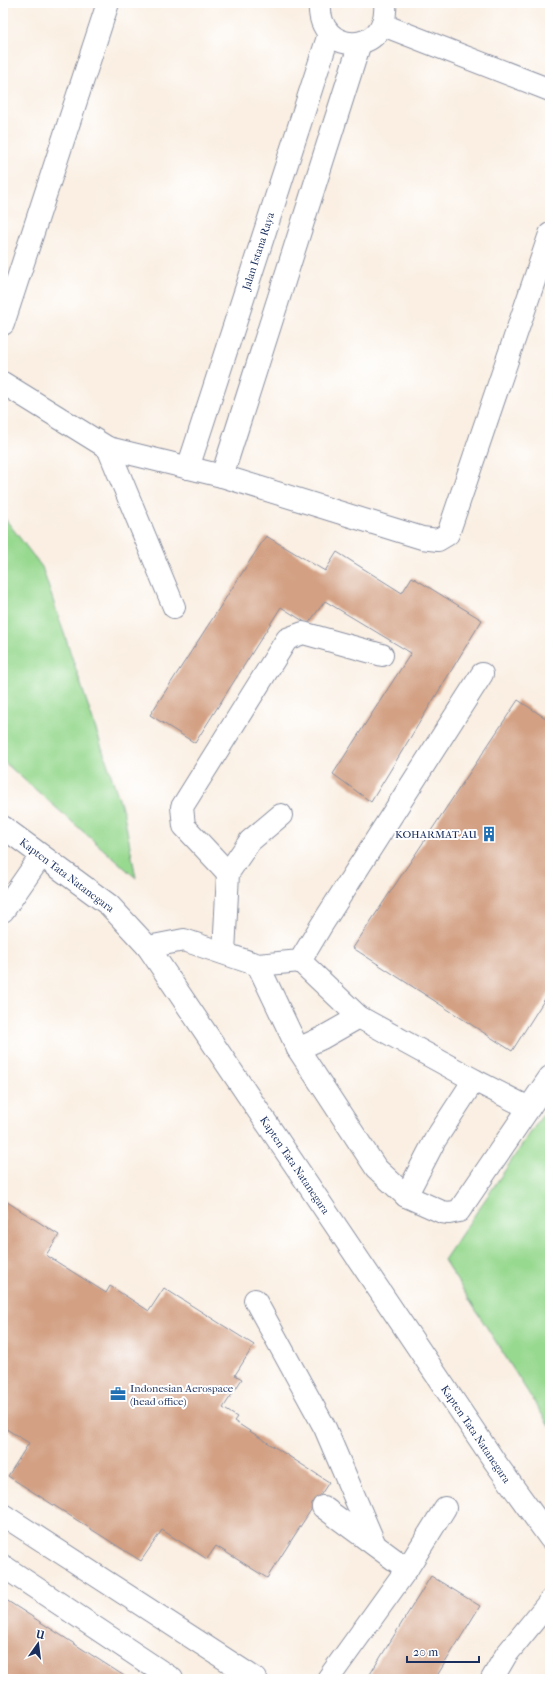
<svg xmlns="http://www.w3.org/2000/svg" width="553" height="1682" viewBox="0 0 553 1682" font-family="'IM FELL French Canon',serif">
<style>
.green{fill:#98d990;stroke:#5a8477}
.building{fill:#d3a083}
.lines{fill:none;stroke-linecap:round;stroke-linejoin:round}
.minor-casing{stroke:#8a8fa0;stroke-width:24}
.minor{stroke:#fff;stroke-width:22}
.labels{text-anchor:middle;stroke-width:4;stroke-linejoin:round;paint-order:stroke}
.street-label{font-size:11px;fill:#1b2f5e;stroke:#fff}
.poi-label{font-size:11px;fill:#1b2f5e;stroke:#fff;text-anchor:end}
</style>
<rect width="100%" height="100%" fill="#fff"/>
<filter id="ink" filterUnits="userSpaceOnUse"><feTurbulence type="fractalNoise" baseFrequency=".025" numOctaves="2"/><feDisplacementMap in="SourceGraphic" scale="8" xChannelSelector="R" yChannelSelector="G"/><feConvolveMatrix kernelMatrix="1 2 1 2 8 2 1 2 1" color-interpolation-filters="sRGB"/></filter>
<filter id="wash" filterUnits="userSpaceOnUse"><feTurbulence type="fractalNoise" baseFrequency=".012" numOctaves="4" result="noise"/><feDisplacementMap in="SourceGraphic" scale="16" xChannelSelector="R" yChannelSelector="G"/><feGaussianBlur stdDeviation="0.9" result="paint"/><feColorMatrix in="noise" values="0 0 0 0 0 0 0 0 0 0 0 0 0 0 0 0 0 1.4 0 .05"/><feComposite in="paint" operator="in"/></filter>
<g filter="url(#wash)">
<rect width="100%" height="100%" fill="#faefe2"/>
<g class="green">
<polygon points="3,516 42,567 124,814 136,878 3,761"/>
<polygon points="550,1104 550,1427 444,1260"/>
</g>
<g id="blocks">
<g class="building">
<polygon points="266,536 325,571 337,552 402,593 412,577 482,620 371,802 333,774 411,653 325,601 308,624 281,607 195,743 150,715"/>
<polygon points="518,700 550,721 550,991 512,1051 353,948"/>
<polygon points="4,1200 59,1235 46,1255 106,1293 110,1286 149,1311 164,1288 254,1345 235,1375 242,1379 223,1408 237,1417 234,1421 329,1482 267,1578 216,1546 207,1559 162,1530 141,1561 8,1476 29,1443 3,1427"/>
<polygon points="431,1576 480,1606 435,1679 367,1679"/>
<polygon points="3,1598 129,1679 3,1679"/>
</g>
</g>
</g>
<g filter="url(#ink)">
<use href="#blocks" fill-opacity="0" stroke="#8a8fa0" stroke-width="1"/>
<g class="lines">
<defs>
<g id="minor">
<path d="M320,3C316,56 390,57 385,3"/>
<polyline points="383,25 550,90"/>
<polyline points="3,324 108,3"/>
<polyline points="3,383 108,448 222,476 422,538 438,540 448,534 550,234"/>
<polyline points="108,448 174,607"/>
<polyline points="188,468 329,34"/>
<polyline points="222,476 360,43"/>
<polyline points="3,827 109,905 148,947 495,1462 550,1538"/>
<polyline points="228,873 184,826 182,807 287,639 303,633 382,655"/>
<polyline points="3,911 41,856"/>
<polyline points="148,947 184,940 258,965 300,961 321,926 482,674"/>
<polyline points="224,953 228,873 250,841 281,815"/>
<polyline points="300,961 359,1017 474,1080 529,1108 550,1077"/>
<polyline points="258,965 298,1049 322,1038 359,1017"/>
<polyline points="298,1049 376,1168 406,1196 442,1212 449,1213 459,1211 529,1108"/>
<polyline points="406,1196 435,1140 474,1080"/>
<polyline points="255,1300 325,1428 375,1545"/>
<polyline points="323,1507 407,1569"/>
<polyline points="3,1515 256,1679"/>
<polyline points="3,1566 172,1679"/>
<polyline points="328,1679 407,1569 445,1508"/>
<polyline points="492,1679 506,1655 550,1601"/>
</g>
</defs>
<use href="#minor" class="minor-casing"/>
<use href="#minor" class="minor"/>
</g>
</g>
<defs>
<symbol id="building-bare" viewBox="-9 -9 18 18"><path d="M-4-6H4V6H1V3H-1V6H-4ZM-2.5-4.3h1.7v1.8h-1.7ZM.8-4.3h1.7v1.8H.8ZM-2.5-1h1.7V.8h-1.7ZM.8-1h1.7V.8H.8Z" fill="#1f6fb2" stroke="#fff" stroke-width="2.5" paint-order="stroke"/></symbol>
<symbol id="office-bare" viewBox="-9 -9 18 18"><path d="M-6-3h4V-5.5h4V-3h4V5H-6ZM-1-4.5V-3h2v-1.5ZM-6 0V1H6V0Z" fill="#1f6fb2" stroke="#fff" stroke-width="2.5" paint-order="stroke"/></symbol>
</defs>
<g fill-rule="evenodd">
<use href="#building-bare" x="478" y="823" width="22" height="22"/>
<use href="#office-bare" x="107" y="1383" width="22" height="22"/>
</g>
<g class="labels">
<g class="street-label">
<text transform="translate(258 251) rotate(-72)" y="4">Jalan Istana Raya</text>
<text transform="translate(67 875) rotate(37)" y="4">Kapten Tata Natanegara</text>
<text transform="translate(295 1165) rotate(56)" y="4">Kapten Tata Natanegara</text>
<text transform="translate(476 1434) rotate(56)" y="4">Kapten Tata Natanegara</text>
</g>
<g class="poi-label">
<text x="477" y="838">KOHARMAT AU</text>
<text x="130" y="1392" text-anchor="start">Indonesian Aerospace<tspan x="130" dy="13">(head office)</tspan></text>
</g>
</g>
<rect width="553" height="1682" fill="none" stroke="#fff" stroke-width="16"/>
<g transform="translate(38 1644) rotate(14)" stroke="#ffffff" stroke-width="3" paint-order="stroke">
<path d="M0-3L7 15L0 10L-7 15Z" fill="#1b2f5e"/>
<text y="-6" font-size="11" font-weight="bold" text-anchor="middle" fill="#1b2f5e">U</text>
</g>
<path d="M407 1656v6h72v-6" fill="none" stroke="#1b2f5e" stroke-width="2"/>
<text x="413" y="1656" font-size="12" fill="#1b2f5e" stroke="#ffffff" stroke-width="3" paint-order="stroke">20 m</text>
</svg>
